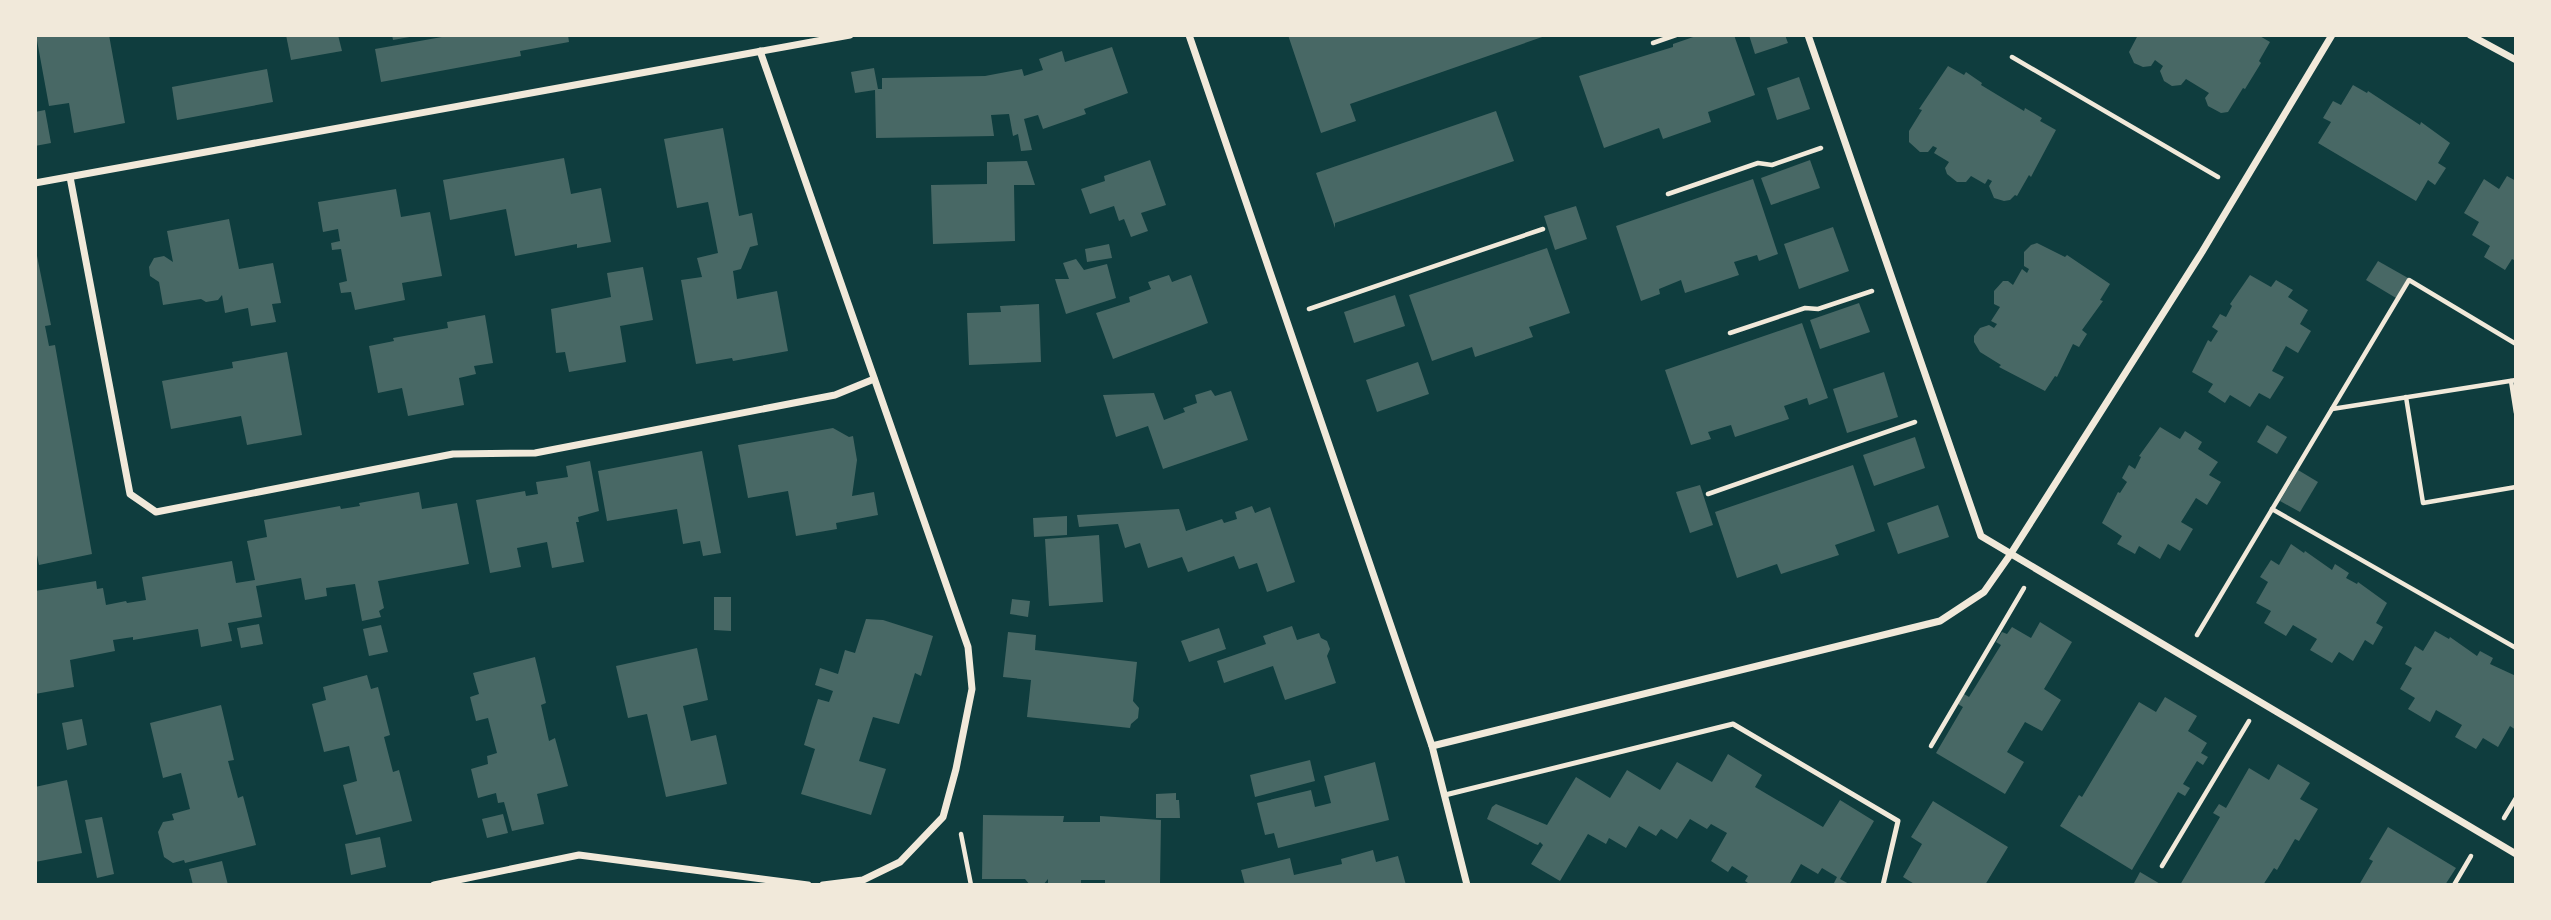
<svg xmlns="http://www.w3.org/2000/svg" width="2551" height="920" viewBox="0 0 2551 920" font-family="'Playfair Display',serif">
<style>
.building{fill:#486865}
.lines{fill:none;stroke-linecap:round;stroke-linejoin:round}
.path{stroke:#f1e9da;stroke-width:4.5}
.service{stroke:#f1e9da;stroke-width:5}
.minor{stroke:#f1e9da;stroke-width:7}
</style>
<rect width="100%" height="100%" fill="#0f3d3e"/>
<g class="building">
<polygon points="36,35 109,35 125,123 74,133 69,103 49,106"/>
<polygon points="286,35 338,35 342,51 291,60"/>
<polygon points="392,35 415,35 415,36 393,40"/>
<polygon points="453,35 568,35 569,42 520,51 521,56 381,82 375,49"/>
<polygon points="1288,35 1548,35 1350,104 1356,121 1321,133"/>
<polygon points="1699,35 1734,35 1755,95 1708,112 1711,122 1663,139 1659,128 1604,148 1579,76 1673,47 1673,44"/>
<polygon points="1749,35 1785,35 1788,43 1755,54"/>
<polygon points="2138,35 2258,35 2270,42 2259,61 2261,63 2245,89 2243,88 2228,112 2221,113 2208,106 2205,98 2209,93 2186,79 2181,85 2172,86 2164,81 2160,71 2163,66 2155,60 2151,66 2143,67 2134,63 2129,52"/>
<polygon points="1112,47 1128,93 1084,109 1086,114 1043,129 1038,115 1024,119 1032,150 1021,151 1018,134 1013,136 1009,114 991,115 994,136 876,138 875,90 855,93 851,72 874,68 878,89 882,89 882,78 985,76 1022,69 1024,76 1043,70 1039,59 1062,51 1065,62"/>
<polygon points="1948,66 1964,75 1966,72 1982,83 1981,85 2024,111 2025,108 2042,118 2040,121 2056,130 2031,177 2029,175 2017,196 2015,195 2010,200 2004,201 1994,198 1989,186 1992,181 1988,179 1985,184 1971,176 1966,182 1957,182 1947,174 1945,168 1949,162 1934,153 1937,148 1933,146 1928,152 1920,152 1909,142 1909,131 1922,110 1919,109"/>
<polygon points="267,69 273,102 177,120 172,87"/>
<polygon points="1799,77 1810,109 1777,120 1767,88"/>
<polygon points="2353,85 2367,93 2368,91 2420,125 2421,122 2450,143 2438,163 2446,168 2435,185 2428,180 2416,201 2318,143 2331,122 2323,118 2333,101 2341,105"/>
<polygon points="45,110 51,143 35,146 35,112"/>
<polygon points="1496,111 1514,161 1335,223 1335,228 1316,173"/>
<polygon points="723,128 739,216 752,213 758,245 750,247 741,269 733,271 737,299 777,291 788,351 733,361 732,358 696,364 681,280 702,277 697,258 718,253 708,202 677,208 664,139"/>
<polygon points="564,158 571,194 601,188 611,242 577,248 577,244 515,256 506,209 450,220 443,180"/>
<polygon points="1150,160 1166,205 1141,213 1148,231 1131,237 1124,219 1119,221 1114,206 1090,214 1081,189 1105,181 1104,176"/>
<polygon points="1810,160 1820,188 1771,205 1761,178"/>
<polygon points="1027,161 1035,185 1014,185 1015,241 933,244 931,185 987,184 987,162"/>
<polygon points="2507,176 2516,181 2516,261 2512,259 2505,270 2484,257 2490,246 2472,235 2479,222 2464,213 2484,179 2499,189"/>
<polygon points="1753,179 1778,254 1759,261 1757,255 1734,262 1739,275 1685,293 1681,280 1659,289 1660,294 1641,301 1616,226"/>
<polygon points="396,189 401,217 430,212 442,276 402,283 405,300 355,310 351,292 341,293 339,283 347,281 341,249 332,250 331,243 340,241 338,229 323,232 318,202"/>
<polygon points="1576,206 1587,239 1555,250 1544,216"/>
<polygon points="229,219 239,269 273,263 281,303 272,304 276,322 251,326 248,308 225,313 222,295 218,300 206,302 201,299 163,305 159,282 150,276 149,267 154,258 164,256 173,262 167,231"/>
<polygon points="1833,227 1849,271 1799,289 1784,244"/>
<polygon points="2037,243 2065,257 2067,255 2110,284 2100,300 2103,301 2082,330 2087,334 2079,347 2073,344 2057,377 2055,376 2045,391 1999,367 2001,365 1980,352 1974,342 1974,336 1980,328 1989,325 1994,328 1997,324 1991,321 2000,307 1994,304 1994,291 2003,281 2008,281 2013,285 2022,269 2027,273 2029,269 2024,266 2024,252 2031,245"/>
<polygon points="1109,244 1112,258 1087,262 1085,249"/>
<polygon points="35,246 51,325 45,326 49,346 55,345 92,554 39,565 35,545"/>
<polygon points="1547,248 1570,313 1529,327 1533,337 1475,357 1472,347 1432,361 1409,295"/>
<polygon points="1076,259 1084,270 1107,264 1116,298 1066,314 1055,279 1069,279 1063,263"/>
<polygon points="2378,261 2408,278 2396,298 2366,280"/>
<polygon points="643,267 653,320 620,326 626,362 569,372 565,352 556,353 551,309 611,297 607,273"/>
<polygon points="1169,275 1172,282 1191,275 1208,323 1113,359 1096,313 1130,302 1129,297 1151,289 1148,282"/>
<polygon points="2250,275 2271,287 2276,280 2293,290 2288,297 2308,310 2300,324 2311,331 2298,353 2286,346 2272,371 2284,377 2270,399 2259,393 2250,407 2230,395 2225,403 2208,392 2213,384 2192,372 2208,340 2211,342 2218,331 2212,327 2220,314 2226,317 2232,306 2230,304"/>
<polygon points="1395,295 1405,326 1354,343 1344,312"/>
<polygon points="1859,303 1870,332 1820,349 1810,320"/>
<polygon points="1039,304 1041,362 969,365 967,313 1001,312 1000,306"/>
<polygon points="485,315 493,363 474,366 476,374 459,378 464,405 408,416 402,388 378,393 369,346 394,341 393,338 448,328 447,322"/>
<polygon points="1802,323 1828,398 1809,405 1807,398 1784,406 1789,419 1735,437 1731,425 1708,432 1711,439 1691,445 1665,370"/>
<polygon points="287,352 302,435 247,445 241,416 171,429 162,381 233,368 232,362"/>
<polygon points="1418,362 1429,394 1377,412 1366,380"/>
<polygon points="1884,372 1898,417 1847,433 1833,389"/>
<polygon points="1211,390 1215,396 1231,391 1248,440 1163,469 1148,426 1116,437 1103,395 1154,393 1164,420 1185,412 1183,408 1197,403 1195,395"/>
<polygon points="2267,425 2287,437 2277,454 2257,442"/>
<polygon points="2160,427 2180,439 2185,431 2202,442 2198,449 2218,462 2209,475 2221,482 2207,505 2196,498 2181,522 2193,529 2180,551 2168,544 2160,559 2139,546 2135,554 2117,544 2122,536 2102,523 2118,492 2120,493 2127,482 2122,478 2129,465 2135,469 2141,457 2139,456"/>
<polygon points="833,428 849,437 853,436 857,460 852,496 874,492 878,515 836,523 837,529 796,536 788,491 748,498 738,445"/>
<polygon points="1915,437 1925,468 1874,486 1863,455"/>
<polygon points="702,451 721,553 703,556 700,541 683,544 677,509 607,521 598,471"/>
<polygon points="590,461 599,511 578,517 579,522 576,522 584,562 552,568 547,542 517,548 521,567 490,573 476,500 525,491 526,496 538,494 536,482 568,477 566,466"/>
<polygon points="1853,465 1875,531 1835,545 1839,555 1781,574 1777,564 1737,578 1715,512"/>
<polygon points="2298,470 2318,482 2300,512 2280,501"/>
<polygon points="1700,485 1713,525 1690,533 1676,492"/>
<polygon points="419,492 422,509 457,503 469,564 378,581 384,608 379,611 381,617 362,621 355,584 326,588 327,596 305,600 301,578 256,586 262,617 228,623 232,641 201,647 198,629 133,640 133,637 113,640 115,651 70,660 74,687 35,694 35,591 96,581 97,589 103,588 106,605 126,601 127,603 146,600 142,577 232,561 236,583 255,580 247,541 267,537 264,520 340,506 341,509 360,506 359,503"/>
<polygon points="1938,505 1949,537 1898,554 1887,523"/>
<polygon points="1252,506 1255,513 1270,507 1295,582 1267,592 1257,563 1239,569 1234,556 1188,572 1182,557 1148,568 1140,543 1125,548 1118,524 1079,527 1077,515 1179,509 1186,531 1222,519 1224,523 1237,519 1235,512"/>
<polygon points="1067,516 1067,535 1034,537 1033,518"/>
<polygon points="1099,535 1103,602 1049,606 1045,539"/>
<polygon points="2291,544 2304,553 2305,551 2332,570 2335,564 2349,573 2346,578 2357,584 2358,582 2387,603 2376,623 2383,627 2373,645 2365,640 2353,661 2339,652 2332,663 2310,650 2317,639 2293,625 2286,636 2264,623 2271,611 2256,603 2268,582 2260,577 2271,560 2279,565"/>
<polygon points="714,597 731,597 731,631 714,630"/>
<polygon points="1012,599 1030,601 1028,617 1010,614"/>
<polygon points="866,619 883,620 933,636 921,676 915,673 899,724 873,717 859,761 886,769 871,815 801,794 815,749 804,745 811,721 818,699 829,702 833,691 815,685 820,668 838,674 845,650 855,653"/>
<polygon points="2040,622 2072,642 2044,689 2061,700 2042,731 2025,722 2007,752 2024,762 2005,794 1936,753 1963,707 1958,704 1964,694 1969,697 2001,645 1996,642 2002,632 2007,634 2012,627 2031,638"/>
<polygon points="259,624 263,644 241,648 237,628"/>
<polygon points="381,625 388,652 369,656 363,629"/>
<polygon points="1292,626 1297,640 1319,633 1321,638 1327,641 1330,649 1327,656 1336,683 1285,700 1273,666 1224,683 1217,661 1266,644 1263,636"/>
<polygon points="1219,628 1226,649 1189,662 1181,641"/>
<polygon points="2435,631 2449,639 2450,637 2477,656 2480,651 2493,658 2490,664 2516,676 2516,730 2510,726 2498,747 2483,738 2476,749 2455,737 2462,725 2436,710 2430,722 2408,709 2415,698 2400,689 2412,668 2405,664 2415,646 2423,651"/>
<polygon points="1008,632 1036,635 1035,650 1137,662 1133,701 1139,708 1138,718 1131,724 1130,728 1027,717 1031,680 1003,677"/>
<polygon points="697,648 708,700 683,706 691,741 716,735 727,784 666,797 647,714 628,718 616,666"/>
<polygon points="535,657 546,703 541,705 549,741 555,738 568,786 537,794 544,824 512,831 504,802 498,803 496,793 478,798 471,769 488,764 487,756 497,753 488,718 476,721 470,697 479,694 473,673"/>
<polygon points="367,675 371,689 378,687 390,735 384,737 393,772 399,770 412,821 356,835 343,785 357,781 349,746 324,752 312,704 326,700 323,687"/>
<polygon points="2165,697 2197,716 2188,731 2207,743 2201,753 2208,757 2203,765 2197,761 2183,784 2190,788 2185,796 2178,792 2132,870 2060,826 2079,795 2082,797 2139,702 2156,712"/>
<polygon points="221,705 234,760 228,761 238,798 243,796 256,845 185,863 184,860 173,863 164,857 158,832 163,822 174,820 172,814 190,809 181,773 163,778 150,723"/>
<polygon points="82,719 87,745 67,750 62,723"/>
<polygon points="1728,754 1762,775 1755,787 1823,827 1840,800 1874,821 1840,879 1851,885 1833,885 1837,877 1822,868 1818,874 1801,864 1789,885 1751,885 1745,881 1748,876 1732,866 1728,872 1711,861 1727,833 1711,824 1707,829 1690,819 1677,839 1661,829 1656,836 1639,826 1626,848 1609,838 1606,844 1588,834 1560,881 1531,864 1543,845 1540,842 1538,845 1535,844 1487,819 1492,807 1496,804 1547,825 1576,777 1610,798 1627,770 1660,790 1677,762 1712,782"/>
<polygon points="1310,760 1315,781 1255,797 1250,775"/>
<polygon points="1375,762 1389,820 1278,848 1274,833 1265,835 1257,803 1311,790 1315,807 1331,803 1324,776"/>
<polygon points="2278,764 2310,783 2300,799 2318,809 2299,841 2295,839 2277,870 2274,868 2263,885 2180,885 2220,817 2213,813 2219,804 2226,808 2249,768 2269,780"/>
<polygon points="67,780 82,853 35,862 35,787"/>
<polygon points="1176,793 1176,800 1179,800 1180,818 1156,818 1156,794"/>
<polygon points="1933,801 2008,847 1985,885 1916,885 1903,877 1922,844 1911,837"/>
<polygon points="503,814 508,833 487,838 482,819"/>
<polygon points="983,815 1064,816 1063,822 1100,822 1100,816 1161,820 1160,885 1105,885 1105,880 1081,880 1081,885 1048,885 1048,879 1043,885 1030,885 1025,879 982,879"/>
<polygon points="102,817 114,874 97,878 85,820"/>
<polygon points="2388,827 2456,868 2445,885 2359,885 2373,861 2369,859"/>
<polygon points="380,837 386,867 351,875 345,844"/>
<polygon points="1373,850 1376,862 1398,856 1406,885 1245,885 1241,870 1290,858 1294,875 1342,864 1341,859"/>
<polygon points="222,861 228,885 193,885 189,869"/>
<polygon points="2140,872 2162,885 2133,885"/>
</g>
<g class="lines">
<g class="path">
<polyline points="1653,43 1676,35"/>
<polyline points="2012,57 2218,177"/>
<polyline points="1668,194 1758,163 1772,165 1821,148"/>
<polyline points="1309,309 1543,229"/>
<polyline points="1730,333 1805,308 1818,309 1872,291"/>
<polyline points="2511,381 2516,413"/>
<polyline points="2406,397 2423,503 2516,487"/>
<polyline points="2332,409 2516,380"/>
<polyline points="1708,494 1915,422"/>
<polyline points="2272,509 2516,648"/>
<polyline points="2197,635 2409,280 2516,344"/>
<polyline points="1931,746 2024,588"/>
<polyline points="2504,818 2516,798"/>
<polyline points="961,834 971,885"/>
<polyline points="2162,866 2249,721"/>
<polyline points="2454,885 2471,856"/>
</g>
<polyline class="service" points="1445,795 1733,724 1898,821 1883,885"/>
<g class="minor">
<polyline points="1189,35 1432,746 1467,885"/>
<polyline points="1808,35 1981,536 2516,854"/>
<polyline points="2470,35 2516,60"/>
<polyline points="760,51 968,647 972,689 956,769 943,817 900,862 863,880 823,885"/>
<polyline points="70,177 130,494 156,512 453,454 535,453 835,395 874,379"/>
<polyline points="35,183 850,35"/>
<polyline points="1432,746 1940,621 1984,592 2010,555 2202,252 2332,35"/>
<polyline points="434,885 579,855 808,885"/>
</g>
</g>
<rect width="2551" height="920" fill="none" stroke="#f1e9da" stroke-width="74"/>
</svg>
